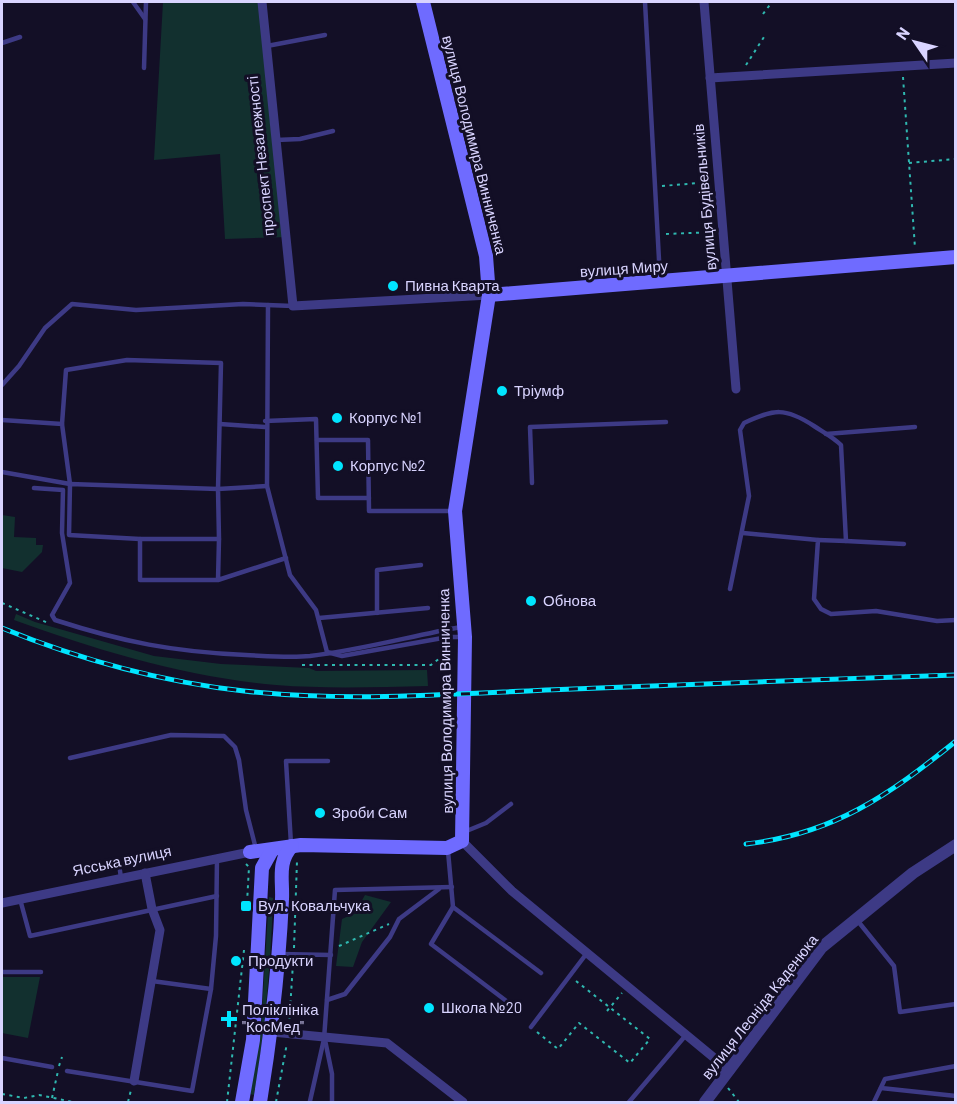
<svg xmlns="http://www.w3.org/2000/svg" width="957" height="1104" viewBox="0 0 957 1104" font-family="Barlow,sans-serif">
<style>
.green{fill:#12302f}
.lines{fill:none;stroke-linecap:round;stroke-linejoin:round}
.path{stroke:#2fb8b0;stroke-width:2;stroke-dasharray:3 4.5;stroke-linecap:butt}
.service{stroke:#3d3a85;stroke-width:4.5}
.minor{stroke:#3d3a85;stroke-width:9}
.tertiary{stroke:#3d3a85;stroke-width:12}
.secondary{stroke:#6f6bff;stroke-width:14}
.rail-casing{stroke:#00e5ff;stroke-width:5}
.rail{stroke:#130f26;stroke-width:3;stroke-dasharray:9;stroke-linecap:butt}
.poi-dot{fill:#00e5ff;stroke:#130f26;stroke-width:2}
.labels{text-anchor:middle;stroke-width:6;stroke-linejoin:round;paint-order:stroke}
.street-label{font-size:15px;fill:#d9d4ff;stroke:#130f26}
.poi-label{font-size:15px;fill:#d9d4ff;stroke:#130f26;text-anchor:start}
</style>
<rect width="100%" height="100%" fill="#130f26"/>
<g class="green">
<polygon points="163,2 264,2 288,237 225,239 220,154 154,160"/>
<polygon points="2,515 15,517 14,537 36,538 36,545 43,545 42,552 22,572 2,568"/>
<path d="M16,614L35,622L154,656L221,664L309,668L316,671L427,670L428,686C378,687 327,689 276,685C186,677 99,651 14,620Z"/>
<polygon points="365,895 391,902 362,942 353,967 336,966 342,919 355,913"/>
<path d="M269,897L273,898C271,964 265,1029 254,1095L250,1094L261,1025Z"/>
<polygon points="2,977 40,977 28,1038 2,1033"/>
</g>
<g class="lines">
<g class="path">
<polyline points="763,14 772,2"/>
<polyline points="746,65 764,37"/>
<polyline points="903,77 915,248"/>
<polyline points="909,163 956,159"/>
<polyline points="662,186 710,182"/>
<polyline points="666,234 714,232"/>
<polyline points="2,603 48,623"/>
<polyline points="302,665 431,665 440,658 452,658"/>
<polyline points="246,864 249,867 247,903"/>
<polyline points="339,946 389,924"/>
<polyline points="294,948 297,861"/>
<polyline points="607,1011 622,993"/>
<polyline points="289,1026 293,963"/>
<polyline points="537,1032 558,1049 579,1023 630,1063 650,1039 576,981"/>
<polyline points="59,1066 62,1057"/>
<polyline points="728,1088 739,1102"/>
<polyline points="2,1094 24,1098 39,1095 73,1102"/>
<polyline points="52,1098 58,1071"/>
<polyline points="128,1102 131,1090"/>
<polyline points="227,1102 244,950"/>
<polyline points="276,1102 287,1043"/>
</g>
<g class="service">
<polyline points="133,2 145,19"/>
<polyline points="645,2 660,278"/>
<polyline points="2,43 20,37"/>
<polyline points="267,46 325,35"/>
<polyline points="144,68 146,2"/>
<polyline points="276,140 300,139 333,131"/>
<polyline points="268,305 267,486 290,575 316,610 327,652"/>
<polyline points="2,385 19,366 45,328 72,304 136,310 243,304 293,306"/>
<polyline points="2,420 62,424 70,484 2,472"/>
<polyline points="265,421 316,419 318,498 369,498"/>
<polyline points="62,424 66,370 127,360 221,363 218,489 70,484 69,535 140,539"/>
<polyline points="220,424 265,427"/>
<polyline points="826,434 915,427"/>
<polyline points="317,440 368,440 369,511 452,511"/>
<polyline points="532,483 530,427 666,422"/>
<path d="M34,488L63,490L62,533L70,583L52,615L55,620C123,642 174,652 246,655C267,656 289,658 310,656C361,650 411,636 461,627"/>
<polyline points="743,533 818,540 814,599 821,609 831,614 876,611 937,621 956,620"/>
<polyline points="219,539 218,489 267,486"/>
<polyline points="846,541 904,544"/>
<polyline points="218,580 219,539 140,539 140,580 218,580 286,558"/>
<path d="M730,589L749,496L740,430L744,423C774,409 785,407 814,426C823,432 833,437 841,445L846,541L818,540"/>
<polyline points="377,613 377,570 421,565"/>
<polyline points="319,618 428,608"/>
<polyline points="327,652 342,656 448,637 463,637"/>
<polyline points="70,758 171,735 224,736 235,747 239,760 246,810 256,849"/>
<polyline points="464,832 486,823 511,804"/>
<polyline points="291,844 286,761 328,761"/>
<polyline points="448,851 453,907 541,973"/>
<polyline points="119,864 121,878"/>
<polyline points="20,899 30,936 217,896"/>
<polyline points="453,907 431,944 517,1009"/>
<polyline points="857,920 894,966 900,1012 956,1004"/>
<polyline points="280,954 331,955"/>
<polyline points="2,972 41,972"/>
<polyline points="152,981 211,989"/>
<polyline points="327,1000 345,994 390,937 399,919 439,889"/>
<polyline points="531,1027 587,953"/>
<polyline points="325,1040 332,1074 332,1102"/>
<polyline points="2,1058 52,1067"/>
<polyline points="67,1071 192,1091 211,989 216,936 217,858"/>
<polyline points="881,1088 956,1096"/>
<polyline points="310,1101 324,1039 335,890 452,887"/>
<polyline points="629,1102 686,1035"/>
<polyline points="874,1102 885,1079 956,1066"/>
</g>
<g class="minor">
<polyline points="262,2 293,306 489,295"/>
<polyline points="704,2 736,389"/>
<polyline points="710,78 956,63"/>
<polyline points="462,841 512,891 730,1071"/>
<polyline points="2,903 250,852"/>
<polyline points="272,1032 387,1043 463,1102"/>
<polyline points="134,1081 160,930 152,909 145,873"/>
</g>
<polyline class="tertiary" points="705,1102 822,947 913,873 956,845"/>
<g class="secondary">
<polyline points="489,295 956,257"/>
<polyline points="250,852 301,845 447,848 462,841 465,637 455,511 489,295 486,256 423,2"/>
<polyline points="242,1102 253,1040 262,868 272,850"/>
<path d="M260,1102C271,1035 279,967 282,899C283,880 277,862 292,846"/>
</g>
<defs>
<g id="rail">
<path d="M2,628C78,659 163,682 244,691C353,703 464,693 573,689C701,684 828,679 956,675"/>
<path d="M746,844C834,834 889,795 956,741"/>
</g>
</defs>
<use href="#rail" class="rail-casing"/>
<use href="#rail" class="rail"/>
</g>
<g class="poi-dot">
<circle cx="393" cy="286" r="6"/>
<circle cx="502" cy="391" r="6"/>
<circle cx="337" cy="418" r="6"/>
<circle cx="338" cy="466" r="6"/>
<circle cx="531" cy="601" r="6"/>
<circle cx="320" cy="813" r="6"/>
<rect x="240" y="900" width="12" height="12" rx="3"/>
<circle cx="236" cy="961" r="6"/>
<circle cx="429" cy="1008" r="6"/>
<path d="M226 1010h6v6h6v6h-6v6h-6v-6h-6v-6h6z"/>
</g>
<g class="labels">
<g class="street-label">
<text transform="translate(474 145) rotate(76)" y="5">вулиця Володимира Винниченка</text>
<text transform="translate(261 156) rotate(-96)" y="5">проспект Незалежності</text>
<text transform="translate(705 197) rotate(-95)" y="5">вулиця Будівельників</text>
<text transform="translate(624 269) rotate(-4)" y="5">вулиця Миру</text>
<text transform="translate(446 701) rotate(-91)" y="5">вулиця Володимира Винниченка</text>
<text transform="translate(122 861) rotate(-12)" y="5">Ясська вулиця</text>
<text transform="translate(760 1007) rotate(-52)" y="5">вулиця Леоніда Каденюка</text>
</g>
<g class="poi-label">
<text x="405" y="291">Пивна Кварта</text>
<text x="514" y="396">Тріумф</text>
<text x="349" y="423">Корпус №1</text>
<text x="350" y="471">Корпус №2</text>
<text x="543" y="606">Обнова</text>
<text x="332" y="818">Зроби Сам</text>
<text x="258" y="911">Вул. Ковальчука</text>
<text x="248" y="966">Продукти</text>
<text x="441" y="1013">Школа №20</text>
<text x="242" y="1015">Поліклініка<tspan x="242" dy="17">"КосМед"</tspan></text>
</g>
</g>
<rect width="957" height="1104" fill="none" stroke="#d9d4ff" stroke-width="6"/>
<g transform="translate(915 42) rotate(305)" stroke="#130f26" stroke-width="4.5" paint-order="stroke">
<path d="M0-4.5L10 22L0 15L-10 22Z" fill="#d9d4ff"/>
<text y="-9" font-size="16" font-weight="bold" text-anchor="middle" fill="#d9d4ff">N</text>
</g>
</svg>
